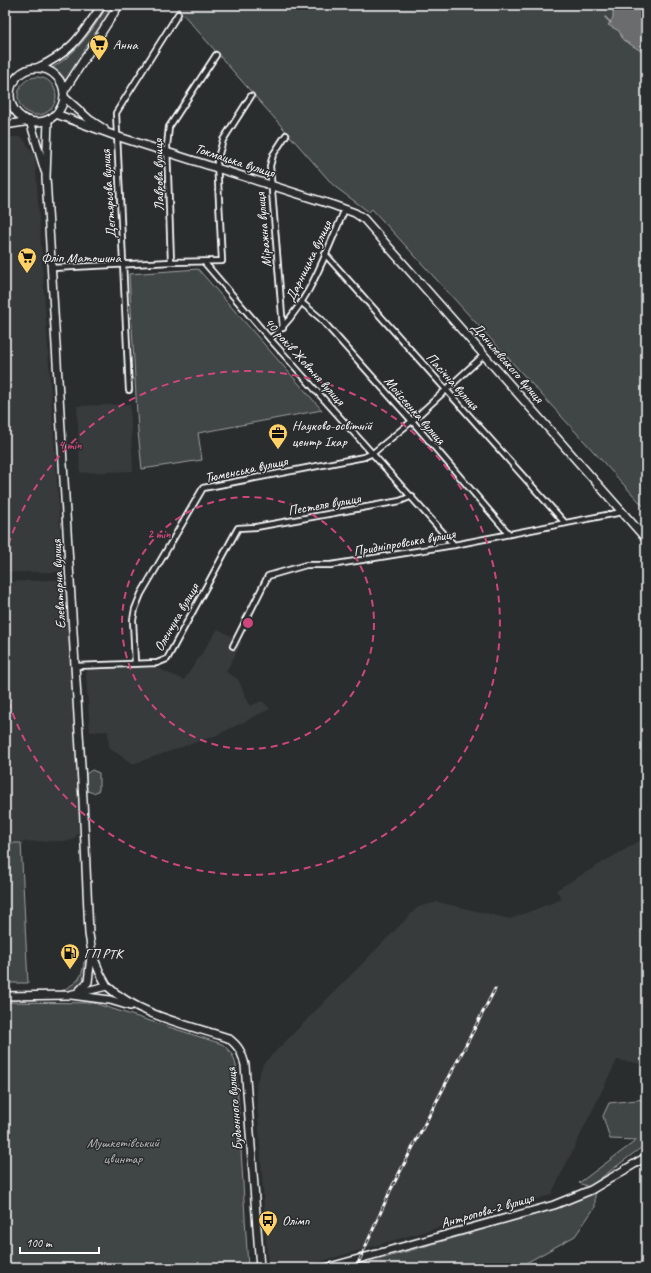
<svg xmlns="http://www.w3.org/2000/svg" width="651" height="1273" viewBox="0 0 651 1273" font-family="Caveat,sans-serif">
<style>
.built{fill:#373a3b}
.green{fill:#414445;stroke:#a0a2a2}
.water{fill:#6a6c6d;stroke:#a6a7a7}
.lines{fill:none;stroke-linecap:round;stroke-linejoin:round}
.stream{stroke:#a6a7a7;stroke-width:1.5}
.street-casing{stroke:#fff;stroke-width:8}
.secondary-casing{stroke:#fff;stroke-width:10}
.primary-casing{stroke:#fff;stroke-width:10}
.street{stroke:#2a2d2e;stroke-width:4.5}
.secondary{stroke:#2a2d2e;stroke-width:7}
.primary{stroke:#2a2d2e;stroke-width:7}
.rail-casing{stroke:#fff;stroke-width:3}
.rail{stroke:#2a2d2e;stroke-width:1.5;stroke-dasharray:4.5;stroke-linecap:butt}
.ring{fill:none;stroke:#ce467c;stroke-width:2;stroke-dasharray:7 5}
.labels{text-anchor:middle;stroke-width:3;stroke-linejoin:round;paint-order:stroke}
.poi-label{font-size:14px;fill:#fff;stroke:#2a2d2e;text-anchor:start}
.street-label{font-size:14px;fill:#fff;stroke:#2a2d2e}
.park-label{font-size:14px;fill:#b3b4b5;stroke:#2a2d2e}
.centre{fill:#ce467c;stroke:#2a2d2e;stroke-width:2}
.ring-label{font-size:12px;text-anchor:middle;font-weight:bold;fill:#ce467c;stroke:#2a2d2e;stroke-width:3;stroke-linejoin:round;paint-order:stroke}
</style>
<rect width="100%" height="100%" fill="#2a2d2e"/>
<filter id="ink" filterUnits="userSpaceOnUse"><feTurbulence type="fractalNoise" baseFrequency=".025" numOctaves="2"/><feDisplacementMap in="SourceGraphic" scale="8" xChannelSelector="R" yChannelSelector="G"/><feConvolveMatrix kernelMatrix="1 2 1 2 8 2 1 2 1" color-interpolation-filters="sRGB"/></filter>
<g filter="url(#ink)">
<g class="built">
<polygon points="5,137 22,137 35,156 63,572 5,572"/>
<polygon points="130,404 133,471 80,473 77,406"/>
<polygon points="68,579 79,832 73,840 67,841 5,842 5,582"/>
<polygon points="218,629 242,642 226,672 238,679 250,706 262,701 270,709 217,735 133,764 109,748 108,731 90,732 86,674 88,668 151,665 184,680"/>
<polygon points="646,837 646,1058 643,1064 617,1060 551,1195 298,1268 268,1268 256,1084 263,1064 418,907 438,902 510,919 562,899 556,890"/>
</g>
<g class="green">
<path d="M108,5H115L66,81H64L52,68C78,53 93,29 108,5Z"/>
<polygon points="175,5 646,5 646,509 372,209 369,212 334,186"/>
<circle cx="37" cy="96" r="19"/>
<polygon points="198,269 322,410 198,433 202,460 142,469 138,431 129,274"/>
<polygon points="92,770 99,773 99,790 94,793 87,791 86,774"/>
<polygon points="5,843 21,843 28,983 5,983"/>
<path d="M87,960C87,982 85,992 60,992C76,982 82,981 84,962Z"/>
<path d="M5,1002L94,1003L222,1044C230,1050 234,1056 236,1066L248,1268H5Z"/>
<polygon points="646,1099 646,1144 589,1187 579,1183 637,1140 610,1139 603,1116 609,1103"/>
<polygon points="595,1193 595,1207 575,1236 526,1263 514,1268 361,1268 363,1264 555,1209"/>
</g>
<polygon class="water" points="613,5 646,5 646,54 623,40 619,31 608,25 613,18"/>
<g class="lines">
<polyline class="stream" points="605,17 611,23"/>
<defs>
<g id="street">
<polyline points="325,254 565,523"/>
<polyline points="171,262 167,146 169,127 216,55"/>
<polyline points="204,262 270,339 454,545"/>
<polyline points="52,268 171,262 222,261 217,161 223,140 251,96"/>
<polyline points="302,303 320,318 412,421 509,534"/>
<polyline points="283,328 270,166 273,155 286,135"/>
<path d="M270,339C309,306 325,254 345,209"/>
<polyline points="129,390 116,113 178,14"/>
<polyline points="233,646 268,576 306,565 331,565 454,545 622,512"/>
<polyline points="135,663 133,620 135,609 141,594 203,488 364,457 373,453 412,421 484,355"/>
<polyline points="76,666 157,663 167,659 238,528 256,527 400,501 412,496"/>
</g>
<g id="secondary">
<polyline points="5,85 15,81"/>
<polyline points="64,97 90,120 104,129"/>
<polyline points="56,114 116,136 333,205 355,213 364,219 646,539"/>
<polyline points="5,125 30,121"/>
<path d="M107,986C138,1015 188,1025 228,1038C239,1046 242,1053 245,1065L260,1268"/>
<polyline points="71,995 110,1000 130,1006"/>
<polyline points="326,1268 554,1205 591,1190 646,1157"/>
</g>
<g id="primary">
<path d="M37,68C72,52 81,36 102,5"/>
<circle cx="37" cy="95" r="27"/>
<polyline points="64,91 119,5"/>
<polyline points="30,121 45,171"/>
<polyline points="79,991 88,982 91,956"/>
<path d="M5,996L69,995L107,986C97,970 91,953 89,934L83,800L46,177L48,120"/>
</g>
</defs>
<use href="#street" class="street-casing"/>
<use href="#secondary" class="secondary-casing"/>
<use href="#primary" class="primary-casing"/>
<use href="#street" class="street"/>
<use href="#secondary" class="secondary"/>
<use href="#primary" class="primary"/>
<defs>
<polyline id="rail" points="356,1268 391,1189 495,989"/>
</defs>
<use href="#rail" class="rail-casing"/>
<use href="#rail" class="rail"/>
</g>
</g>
<g class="ring">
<circle cx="248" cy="623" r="126"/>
<path d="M5 556A252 252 0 1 1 5 690"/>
</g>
<defs>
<symbol id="supermarket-pin" viewBox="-11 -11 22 30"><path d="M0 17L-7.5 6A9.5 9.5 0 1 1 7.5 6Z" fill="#ffd166" stroke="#2a2d2e"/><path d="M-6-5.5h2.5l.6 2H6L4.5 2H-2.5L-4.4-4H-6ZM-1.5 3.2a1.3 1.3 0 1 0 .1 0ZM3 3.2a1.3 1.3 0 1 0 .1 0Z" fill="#111"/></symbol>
<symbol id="office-pin" viewBox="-11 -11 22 30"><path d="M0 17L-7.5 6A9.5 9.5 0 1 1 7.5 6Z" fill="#ffd166" stroke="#2a2d2e"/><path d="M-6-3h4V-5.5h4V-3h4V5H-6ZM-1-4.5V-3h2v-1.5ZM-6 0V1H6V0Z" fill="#111"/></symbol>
<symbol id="fuel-pin" viewBox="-11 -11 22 30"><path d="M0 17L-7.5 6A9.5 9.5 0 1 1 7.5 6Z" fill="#ffd166" stroke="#2a2d2e"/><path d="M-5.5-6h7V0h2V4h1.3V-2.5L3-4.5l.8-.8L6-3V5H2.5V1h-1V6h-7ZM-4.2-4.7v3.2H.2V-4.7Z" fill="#111"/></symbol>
<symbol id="bus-pin" viewBox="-11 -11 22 30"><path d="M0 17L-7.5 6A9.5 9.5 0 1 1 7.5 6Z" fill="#ffd166" stroke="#2a2d2e"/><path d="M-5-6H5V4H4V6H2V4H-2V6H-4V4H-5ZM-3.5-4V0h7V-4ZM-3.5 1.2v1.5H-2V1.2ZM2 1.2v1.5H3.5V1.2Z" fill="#111"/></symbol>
</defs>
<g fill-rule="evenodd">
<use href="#supermarket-pin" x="88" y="33" width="22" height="30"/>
<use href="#supermarket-pin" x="16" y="246" width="22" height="30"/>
<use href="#office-pin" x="267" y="422" width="22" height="30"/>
<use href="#fuel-pin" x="59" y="942" width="22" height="30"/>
<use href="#bus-pin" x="257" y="1209" width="22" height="30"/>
</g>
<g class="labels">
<g class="poi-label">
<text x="113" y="49">Анна</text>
<text x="41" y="262">Фліп Матошина</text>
<text x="292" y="430">Науково-освітній<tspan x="292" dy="16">центр Ікар</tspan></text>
<text x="84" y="958">ГП РТК</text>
<text x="282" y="1225">Олімп</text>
</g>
<g class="street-label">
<text transform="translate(235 160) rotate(18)" y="5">Токмацька вулиця</text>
<text transform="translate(158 175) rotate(-91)" y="5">Лаврова вулиця</text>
<text transform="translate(108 194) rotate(-94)" y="5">Дегтярьова вулиця</text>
<text transform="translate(263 230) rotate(-95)" y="5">Міражна вулиця</text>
<text transform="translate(308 261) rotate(-64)" y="5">Дарницька вулиця</text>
<text transform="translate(305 361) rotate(48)" y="5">40 років Жовтня вулиця</text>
<text transform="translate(508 362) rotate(49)" y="5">Данилевського вулиця</text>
<text transform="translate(453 381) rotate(48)" y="5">Пасічна вулиця</text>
<text transform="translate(415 410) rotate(49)" y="5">Мойсеєнка вулиця</text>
<text transform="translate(246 469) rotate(-12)" y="5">Тюменська вулиця</text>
<text transform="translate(324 504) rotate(-10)" y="5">Пестеля вулиця</text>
<text transform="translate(404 542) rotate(-10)" y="5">Придніпровська вулиця</text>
<text transform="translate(58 584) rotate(-93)" y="5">Елеваторна вулиця</text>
<text transform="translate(176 617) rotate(-60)" y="5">Оленчука вулиця</text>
<text transform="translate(234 1109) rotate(-95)" y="5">Будьонного вулиця</text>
<text transform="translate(487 1210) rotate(-16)" y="5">Антропова-2 вулиця</text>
</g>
<g class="park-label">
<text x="123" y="1147">Мушкетівський<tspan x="123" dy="16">цвинтар</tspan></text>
</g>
</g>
<circle cx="248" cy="623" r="6" class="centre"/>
<g class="ring-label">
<text x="70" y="449">4 min</text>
<text x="159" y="538">2 min</text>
</g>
<rect width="651" height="1273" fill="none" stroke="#2a2d2e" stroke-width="20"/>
<rect x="10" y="10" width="631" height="1253" fill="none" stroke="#fff" stroke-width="1.5" filter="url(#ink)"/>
<path d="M20 1247v6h79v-6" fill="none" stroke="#ffffff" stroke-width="2"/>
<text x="26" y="1247" font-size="12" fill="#ffffff" stroke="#2a2d2e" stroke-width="3" paint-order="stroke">100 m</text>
</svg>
